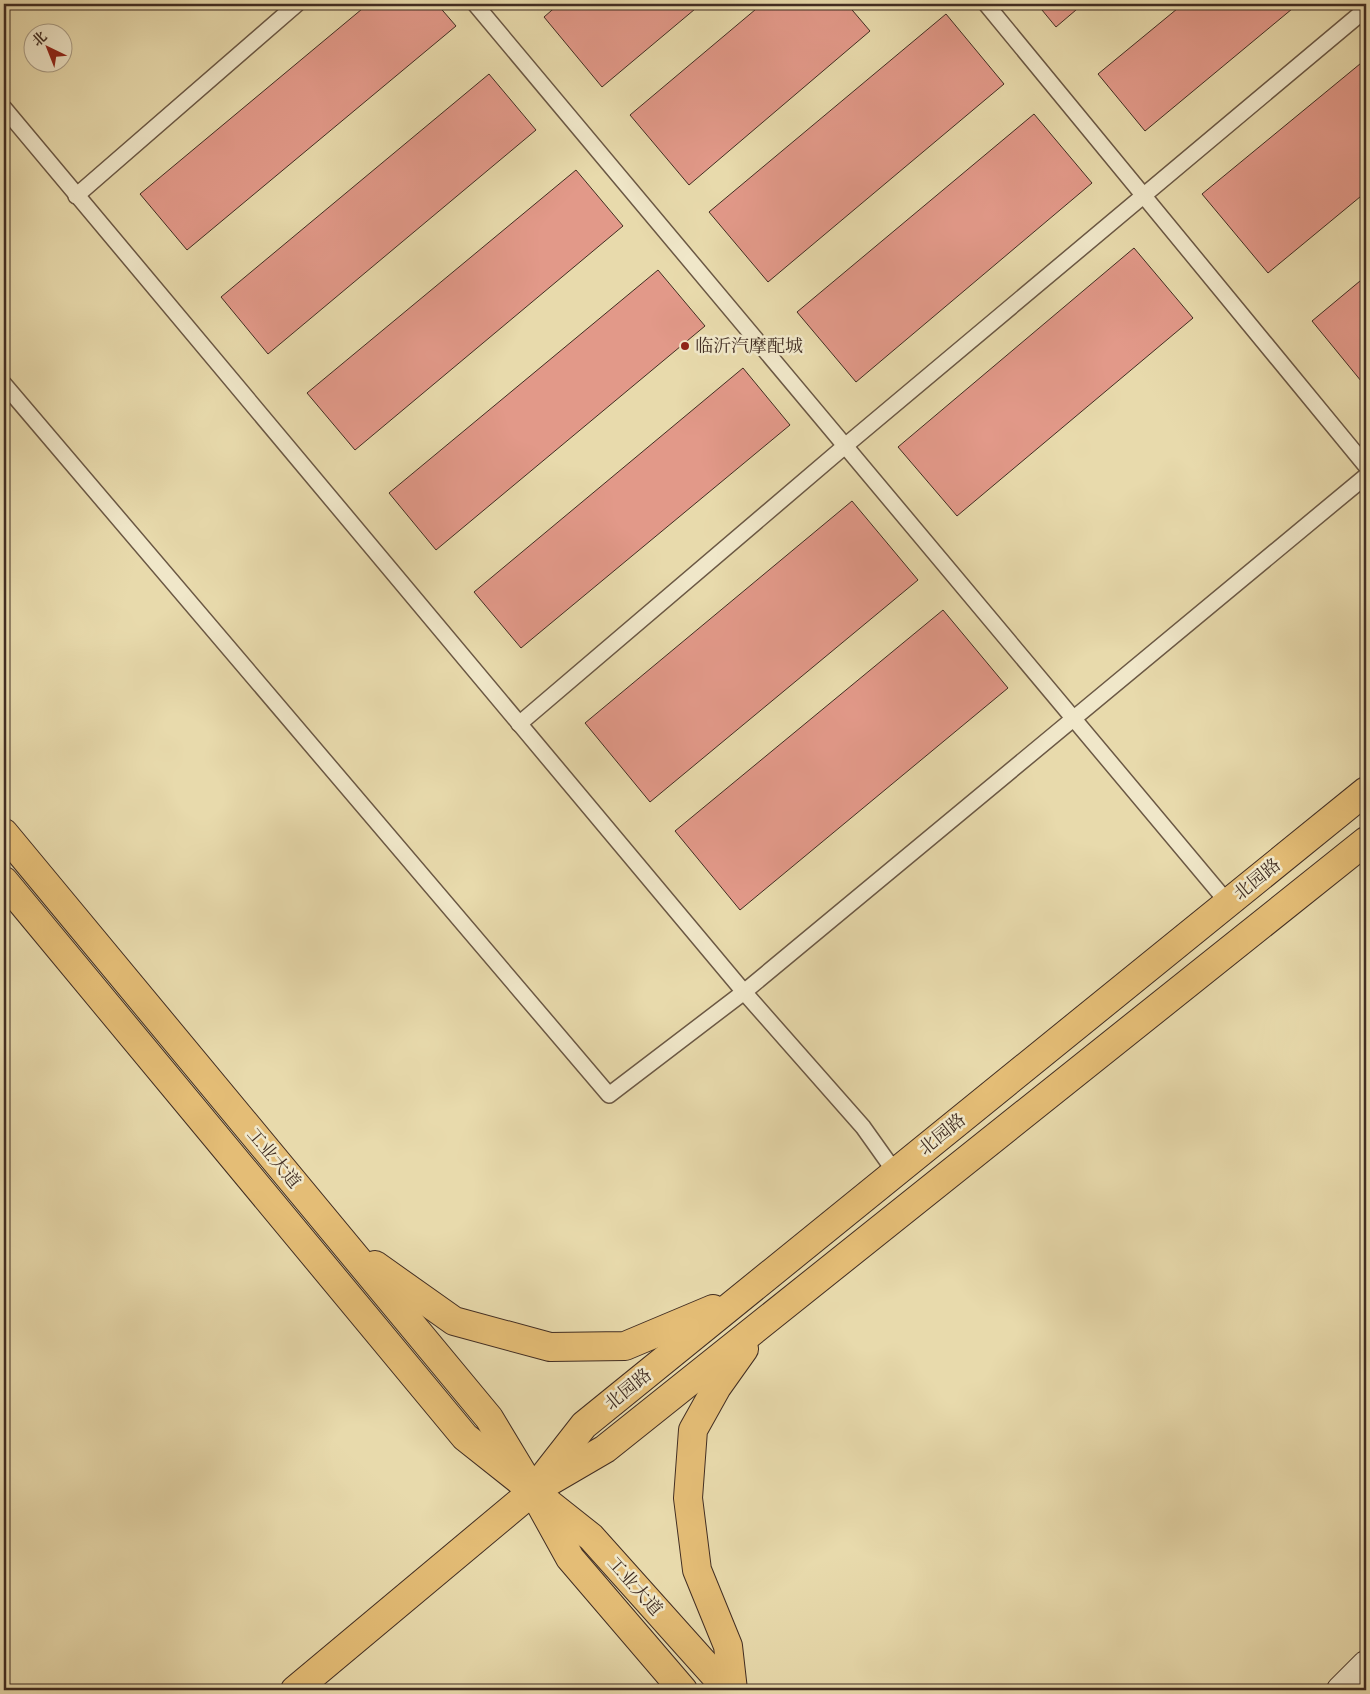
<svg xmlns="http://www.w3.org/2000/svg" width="1370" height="1694" viewBox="0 0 1370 1694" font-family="Vollkorn,'Noto Serif SC',serif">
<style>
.building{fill:#e29989;stroke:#412d22}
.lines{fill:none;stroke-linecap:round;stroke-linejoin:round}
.lane-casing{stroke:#6b5844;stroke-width:18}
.secondary-casing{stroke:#412d22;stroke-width:30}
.primary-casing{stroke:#412d22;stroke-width:30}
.lane{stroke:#f0e7c9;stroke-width:15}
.secondary{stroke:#f0e7c9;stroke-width:28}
.primary{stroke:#e4bd76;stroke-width:28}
.poi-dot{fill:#8f2418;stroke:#f0e7c9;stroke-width:2}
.labels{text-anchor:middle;stroke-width:5;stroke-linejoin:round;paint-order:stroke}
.poi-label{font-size:18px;fill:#412d22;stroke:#f0e7c9;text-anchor:start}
.street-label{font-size:18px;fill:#412d22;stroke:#f0e7c9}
</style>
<rect width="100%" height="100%" fill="#e8daac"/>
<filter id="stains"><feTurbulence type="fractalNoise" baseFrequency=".004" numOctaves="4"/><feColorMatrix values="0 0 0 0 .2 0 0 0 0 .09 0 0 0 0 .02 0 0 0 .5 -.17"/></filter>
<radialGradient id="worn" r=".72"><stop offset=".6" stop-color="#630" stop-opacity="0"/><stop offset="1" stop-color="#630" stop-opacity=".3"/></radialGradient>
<g class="building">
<polygon points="368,4 437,4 456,26 187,250 140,194"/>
<polygon points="559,4 701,4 602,87 544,17"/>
<polygon points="762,4 847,4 870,31 689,185 630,115"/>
<polygon points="1037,4 1083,4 1056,27"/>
<polygon points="1183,4 1298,4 1145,131 1098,74"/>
<polygon points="946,14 1004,84 768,282 709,212"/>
<polygon points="1366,59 1366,192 1268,273 1202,194"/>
<polygon points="489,74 536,130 268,354 221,297"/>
<polygon points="1034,114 1092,183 856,382 797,312"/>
<polygon points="576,170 623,226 355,450 307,393"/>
<polygon points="1134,248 1193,318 957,516 898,447"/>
<polygon points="658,270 705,326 436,550 389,493"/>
<polygon points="1366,276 1366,387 1312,321"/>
<polygon points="743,368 790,425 521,648 474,592"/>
<polygon points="852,501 918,580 650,802 585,723"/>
<polygon points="943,610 1008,688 740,910 675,831"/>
</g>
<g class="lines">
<defs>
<g id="lane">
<polyline points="475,4 1228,903"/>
<polyline points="986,4 1366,466"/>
<polyline points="4,108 744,992 863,1127 895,1172"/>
<polyline points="76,196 297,4"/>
<polyline points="4,384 609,1095 744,992 1366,476"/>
<polyline points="519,724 845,446 1366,9"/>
</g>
<polyline id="secondary" points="1341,1690 1366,1665"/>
<g id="primary">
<polyline points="4,833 489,1418 533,1491 591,1537 728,1690"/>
<polyline points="4,881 465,1437 533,1491 570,1558 683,1690"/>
<polyline points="375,1265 454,1321 550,1347 625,1346 713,1309"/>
<polyline points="541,1480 584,1425 1366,791"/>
<polyline points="295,1690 533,1491 605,1449 1366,841"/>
<polyline points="733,1690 728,1646 697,1570 688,1498 693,1430 717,1387 744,1349"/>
</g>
</defs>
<use href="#lane" class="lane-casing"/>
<use href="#secondary" class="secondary-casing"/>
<use href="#primary" class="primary-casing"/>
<use href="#lane" class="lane"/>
<use href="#secondary" class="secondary"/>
<use href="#primary" class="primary"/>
</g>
<circle class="poi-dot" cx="685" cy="346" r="5"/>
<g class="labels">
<g class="poi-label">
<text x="695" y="352">临沂汽摩配城</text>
</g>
<g class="street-label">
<text transform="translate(1257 879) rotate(-39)" y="6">北园路</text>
<text transform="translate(942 1134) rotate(-39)" y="6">北园路</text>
<text transform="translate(274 1158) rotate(50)" y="6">工业大道</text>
<text transform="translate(628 1389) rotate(-39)" y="6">北园路</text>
<text transform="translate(635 1586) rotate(48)" y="6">工业大道</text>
</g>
</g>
<rect width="1370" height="1694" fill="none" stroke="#e8daac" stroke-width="20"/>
<rect x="5" y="5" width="1360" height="1684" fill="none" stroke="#412d22" stroke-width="2.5"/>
<rect x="10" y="10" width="1350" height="1674" fill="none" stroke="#412d22"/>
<g transform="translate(48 48) rotate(317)"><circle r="24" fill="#f0e7c9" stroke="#aa9d86"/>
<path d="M0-4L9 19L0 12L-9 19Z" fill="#8f2418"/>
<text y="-8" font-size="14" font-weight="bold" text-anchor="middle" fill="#412d22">北</text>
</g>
<rect width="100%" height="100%" filter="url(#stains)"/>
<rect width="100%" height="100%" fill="url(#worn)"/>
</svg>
